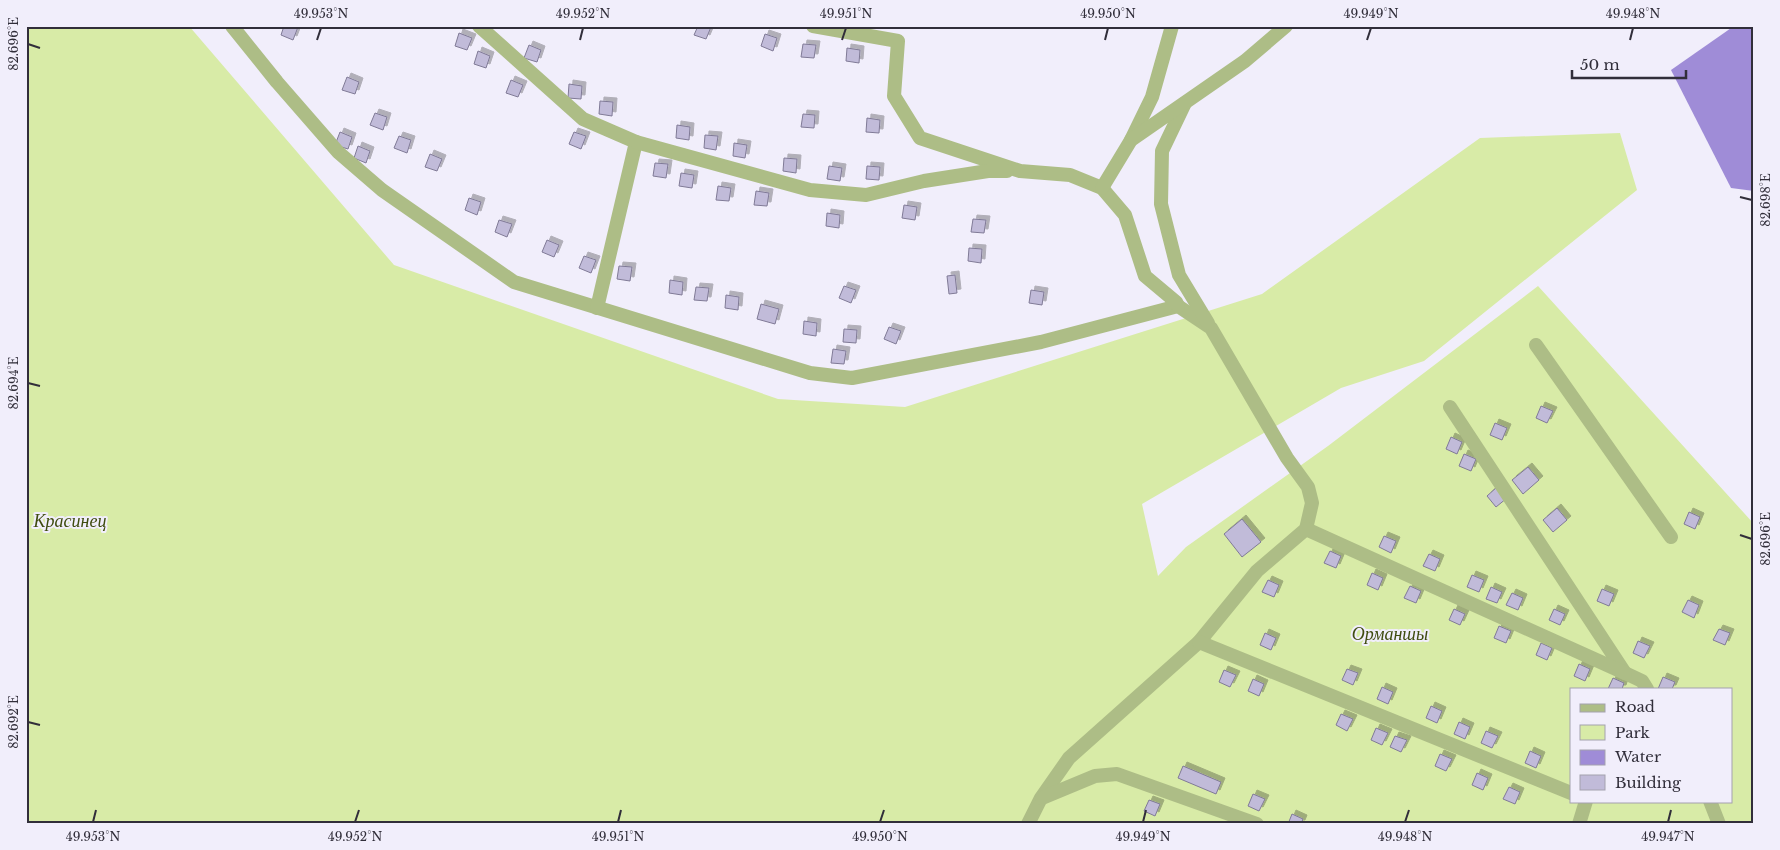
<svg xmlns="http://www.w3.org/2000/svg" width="1780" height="850" viewBox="0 0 1780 850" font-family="'Libre Baskerville',serif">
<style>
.green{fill:#d8eba7;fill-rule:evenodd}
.water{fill:#9f8cd7}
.building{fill:#c1bbd9;stroke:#807a96;filter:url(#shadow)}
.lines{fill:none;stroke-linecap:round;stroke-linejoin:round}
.street{stroke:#adbd86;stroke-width:14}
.ticks{fill:none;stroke:#312e3a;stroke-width:2}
.labels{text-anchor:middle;stroke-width:4;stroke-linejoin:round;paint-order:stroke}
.park-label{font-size:18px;font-style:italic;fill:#3f4c0f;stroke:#f1eefb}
.neatline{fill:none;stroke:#312e3a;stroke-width:2}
.ticks-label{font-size:12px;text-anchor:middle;fill:#312e3a}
</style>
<defs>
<filter id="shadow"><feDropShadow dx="4" dy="-4" stdDeviation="0" flood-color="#0004"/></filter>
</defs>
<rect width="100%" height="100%" fill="#f1eefb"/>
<path class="green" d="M26,26H189L394,265L778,399L905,407L1262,294L1480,138L1620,133L1637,190L1424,361L1341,388L1142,504L1158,576L1186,547L1328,446L1538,286L1754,524V824H26ZM1571,689H1731V801H1571Z"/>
<polygon class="water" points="1734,26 1754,26 1754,191 1731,188 1671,70"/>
<g class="building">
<polygon points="284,26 298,27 293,40 281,35"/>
<polygon points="698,26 711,27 706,39 694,35"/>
<polygon points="459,33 472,38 467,50 455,46"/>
<polygon points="765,34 777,38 773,51 761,46"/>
<polygon points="803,44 816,45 814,58 801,57"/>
<polygon points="529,45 541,50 537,62 524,58"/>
<polygon points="847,48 860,50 859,63 846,61"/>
<polygon points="478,51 490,56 486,68 474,64"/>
<polygon points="347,77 359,82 355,94 342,90"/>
<polygon points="511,80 523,85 518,97 506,93"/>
<polygon points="569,84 582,86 581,99 568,98"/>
<polygon points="600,101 613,102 612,116 599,114"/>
<polygon points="375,113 387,117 383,130 370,125"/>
<polygon points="803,114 815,115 814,128 801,127"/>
<polygon points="867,118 880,120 879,133 866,132"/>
<polygon points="677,125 690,127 689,140 676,138"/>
<polygon points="340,132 352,137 348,149 335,145"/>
<polygon points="574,132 586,136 581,149 569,144"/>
<polygon points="705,135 718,136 716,150 704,148"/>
<polygon points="399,136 411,140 407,153 394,148"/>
<polygon points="734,143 747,145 745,158 733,156"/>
<polygon points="358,146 370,151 366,163 354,158"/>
<polygon points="430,154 442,159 437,171 425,167"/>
<polygon points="784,158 797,159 796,173 783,171"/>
<polygon points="655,163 668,164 666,178 653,176"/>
<polygon points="829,166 842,168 840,181 827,179"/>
<polygon points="867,166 880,167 879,180 866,179"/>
<polygon points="681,173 694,175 692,188 679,186"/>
<polygon points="718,186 731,188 729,201 716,200"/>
<polygon points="756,191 769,193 767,206 754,205"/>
<polygon points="469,198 481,202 477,215 465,210"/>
<polygon points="904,205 917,207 915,220 902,218"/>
<polygon points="827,213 840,215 839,228 826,226"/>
<polygon points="973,219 986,220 984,233 971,232"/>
<polygon points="499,220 512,224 507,237 495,232"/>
<polygon points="547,240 559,245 554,257 542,252"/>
<polygon points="969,248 982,249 981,263 968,261"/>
<polygon points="584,256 596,260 591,273 579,268"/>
<polygon points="619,266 632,267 630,281 617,279"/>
<polygon points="955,275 957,293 949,294 947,276"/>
<polygon points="670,280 683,282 682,295 669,293"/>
<polygon points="844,286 856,290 851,303 839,298"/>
<polygon points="696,287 709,288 707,301 694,300"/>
<polygon points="1031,290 1044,292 1042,305 1029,303"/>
<polygon points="726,295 739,297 738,310 725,308"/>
<polygon points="761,304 779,309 775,324 757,319"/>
<polygon points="804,321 817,323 816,336 803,334"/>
<polygon points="889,327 901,331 896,344 884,339"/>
<polygon points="844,329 857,330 856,343 843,342"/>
<polygon points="833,349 846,351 844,364 831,363"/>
<polygon points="1541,406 1553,411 1547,423 1536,418"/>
<polygon points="1495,423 1507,428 1502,440 1490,435"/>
<polygon points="1451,437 1462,442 1457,454 1446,449"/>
<polygon points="1464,454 1476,459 1471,471 1459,466"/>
<polygon points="1528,467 1539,480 1523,494 1512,480"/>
<polygon points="1497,487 1507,498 1496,507 1487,496"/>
<polygon points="1557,508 1567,520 1553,532 1543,520"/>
<polygon points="1689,512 1700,517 1695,529 1684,524"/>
<polygon points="1242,519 1261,542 1242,557 1224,534"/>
<polygon points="1384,536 1396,541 1391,553 1379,547"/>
<polygon points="1330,551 1341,556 1336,568 1324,563"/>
<polygon points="1429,554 1440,559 1435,571 1423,566"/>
<polygon points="1372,573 1383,578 1378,590 1367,585"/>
<polygon points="1472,575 1484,580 1479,592 1467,587"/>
<polygon points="1268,580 1279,585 1274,597 1262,592"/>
<polygon points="1410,586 1421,591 1416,603 1404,598"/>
<polygon points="1491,587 1502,592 1497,603 1486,599"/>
<polygon points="1602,589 1614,594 1609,606 1597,601"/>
<polygon points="1512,593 1523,598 1518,610 1506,605"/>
<polygon points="1688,600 1699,605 1694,618 1682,612"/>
<polygon points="1454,609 1465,614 1460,625 1449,620"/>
<polygon points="1554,609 1565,614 1560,625 1549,620"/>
<polygon points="1499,626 1511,631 1506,643 1494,638"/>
<polygon points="1719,629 1730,633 1725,645 1713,640"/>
<polygon points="1265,633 1276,638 1271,650 1260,645"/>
<polygon points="1638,641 1650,646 1644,658 1633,653"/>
<polygon points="1541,643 1552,648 1547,660 1536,655"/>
<polygon points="1579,664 1590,669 1585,681 1574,676"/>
<polygon points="1347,669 1358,673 1353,685 1342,680"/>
<polygon points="1224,670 1236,675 1230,687 1219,682"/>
<polygon points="1663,677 1675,682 1672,689 1658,689"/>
<polygon points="1613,678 1624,683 1622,689 1608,689"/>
<polygon points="1253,679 1264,684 1259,696 1248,691"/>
<polygon points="1382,687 1393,692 1388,704 1377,699"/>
<polygon points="1431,706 1442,711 1437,723 1426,718"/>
<polygon points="1341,714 1353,719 1347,731 1336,725"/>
<polygon points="1459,722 1470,727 1465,739 1454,734"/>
<polygon points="1376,728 1388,733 1382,745 1371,740"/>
<polygon points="1486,731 1498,736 1492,748 1481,743"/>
<polygon points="1395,736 1407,740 1401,752 1390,747"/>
<polygon points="1530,751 1541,756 1536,768 1525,763"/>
<polygon points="1440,754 1452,759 1446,771 1435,766"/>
<polygon points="1183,766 1221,782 1216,794 1178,778"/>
<polygon points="1477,773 1488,778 1483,790 1472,785"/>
<polygon points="1509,787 1520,792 1515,804 1503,799"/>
<polygon points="1253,794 1265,799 1259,811 1248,806"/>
<polygon points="1149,800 1160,804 1155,816 1144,811"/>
<polygon points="1292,814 1303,819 1301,824 1288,824"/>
</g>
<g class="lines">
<g class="street">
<polyline points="232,26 277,82 338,152 382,190 514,282 810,373 852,378 1041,342 1178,306 1211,328 1287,458 1308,487 1312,503 1306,529 1257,571 1199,642 1069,758 1041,798 1028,824"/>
<polyline points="479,26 583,119 636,142 597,308"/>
<polyline points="813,26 898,41 894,96 920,138 1020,171 1070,175 1102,188 1125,215 1145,276 1176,302 1178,306"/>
<polyline points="1185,103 1162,151 1161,204 1179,275 1208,323"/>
<polyline points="1131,140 1152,97 1172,26"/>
<polyline points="636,142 810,190 866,195 924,181 988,171 1007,171"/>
<polyline points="1102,188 1131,140 1245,61 1286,26"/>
<polyline points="1536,345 1671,537"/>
<polyline points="1450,407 1625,673 1642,681 1647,689"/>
<polyline points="1306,529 1625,673"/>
<polyline points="1199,642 1571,793"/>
<polyline points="1042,798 1095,776 1117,774 1257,824"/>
<polyline points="1710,801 1719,824"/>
<polyline points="1579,824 1586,801"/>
</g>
</g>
<path class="ticks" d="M317,40L321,28M580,40L583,28M842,40L846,28M1105,40L1108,28M1367,40L1371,28M1630,40L1633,28M28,44L40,48M1740,197L1752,200M28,383L40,386M1740,535L1752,539M28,722L40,725M93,822L96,810M355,822L359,810M618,822L621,810M880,822L884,810M1143,822L1146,810M1405,822L1409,810M1668,822L1671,810"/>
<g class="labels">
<g class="park-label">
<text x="70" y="527">Красинец</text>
<text x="1390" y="640">Орманшы</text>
</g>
</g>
<rect width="1780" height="850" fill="none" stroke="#f1eefb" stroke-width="55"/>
<rect x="1570" y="688" width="162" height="115" fill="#f1eefb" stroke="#a4a1ae"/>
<rect x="1580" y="704" width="25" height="8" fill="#adbd86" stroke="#a4a1ae"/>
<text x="1615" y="712" font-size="15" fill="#312e3a">Road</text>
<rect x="1580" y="725" width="25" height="15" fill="#d8eba7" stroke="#a4a1ae"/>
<text x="1615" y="738" font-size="15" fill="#312e3a">Park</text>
<rect x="1580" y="750" width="25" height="15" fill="#9f8cd7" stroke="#a4a1ae"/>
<text x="1615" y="762" font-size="15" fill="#312e3a">Water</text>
<rect x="1580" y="775" width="25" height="15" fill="#c1bbd9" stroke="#a4a1ae"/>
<text x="1615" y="788" font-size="15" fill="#312e3a">Building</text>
<path d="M1572 70v8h114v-8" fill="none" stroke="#312e3a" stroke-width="2.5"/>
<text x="1580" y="70" font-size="15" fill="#312e3a" stroke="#f1eefb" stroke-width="4" paint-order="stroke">50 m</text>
<rect x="28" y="28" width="1724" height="794" class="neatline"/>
<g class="ticks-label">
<text x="321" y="18">49.953°N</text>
<text x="583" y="18">49.952°N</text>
<text x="846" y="18">49.951°N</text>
<text x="1108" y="18">49.950°N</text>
<text x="1371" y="18">49.949°N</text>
<text x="1633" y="18">49.948°N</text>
<text transform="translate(14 44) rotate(-90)" y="4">82.696°E</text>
<text transform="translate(1766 200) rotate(-90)" y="4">82.698°E</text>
<text transform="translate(14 383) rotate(-90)" y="4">82.694°E</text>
<text transform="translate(1766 539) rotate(-90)" y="4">82.696°E</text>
<text transform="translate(14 722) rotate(-90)" y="4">82.692°E</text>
<text x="93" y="841">49.953°N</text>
<text x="355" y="841">49.952°N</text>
<text x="618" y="841">49.951°N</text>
<text x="880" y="841">49.950°N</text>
<text x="1143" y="841">49.949°N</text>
<text x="1405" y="841">49.948°N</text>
<text x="1668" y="841">49.947°N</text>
</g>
</svg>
